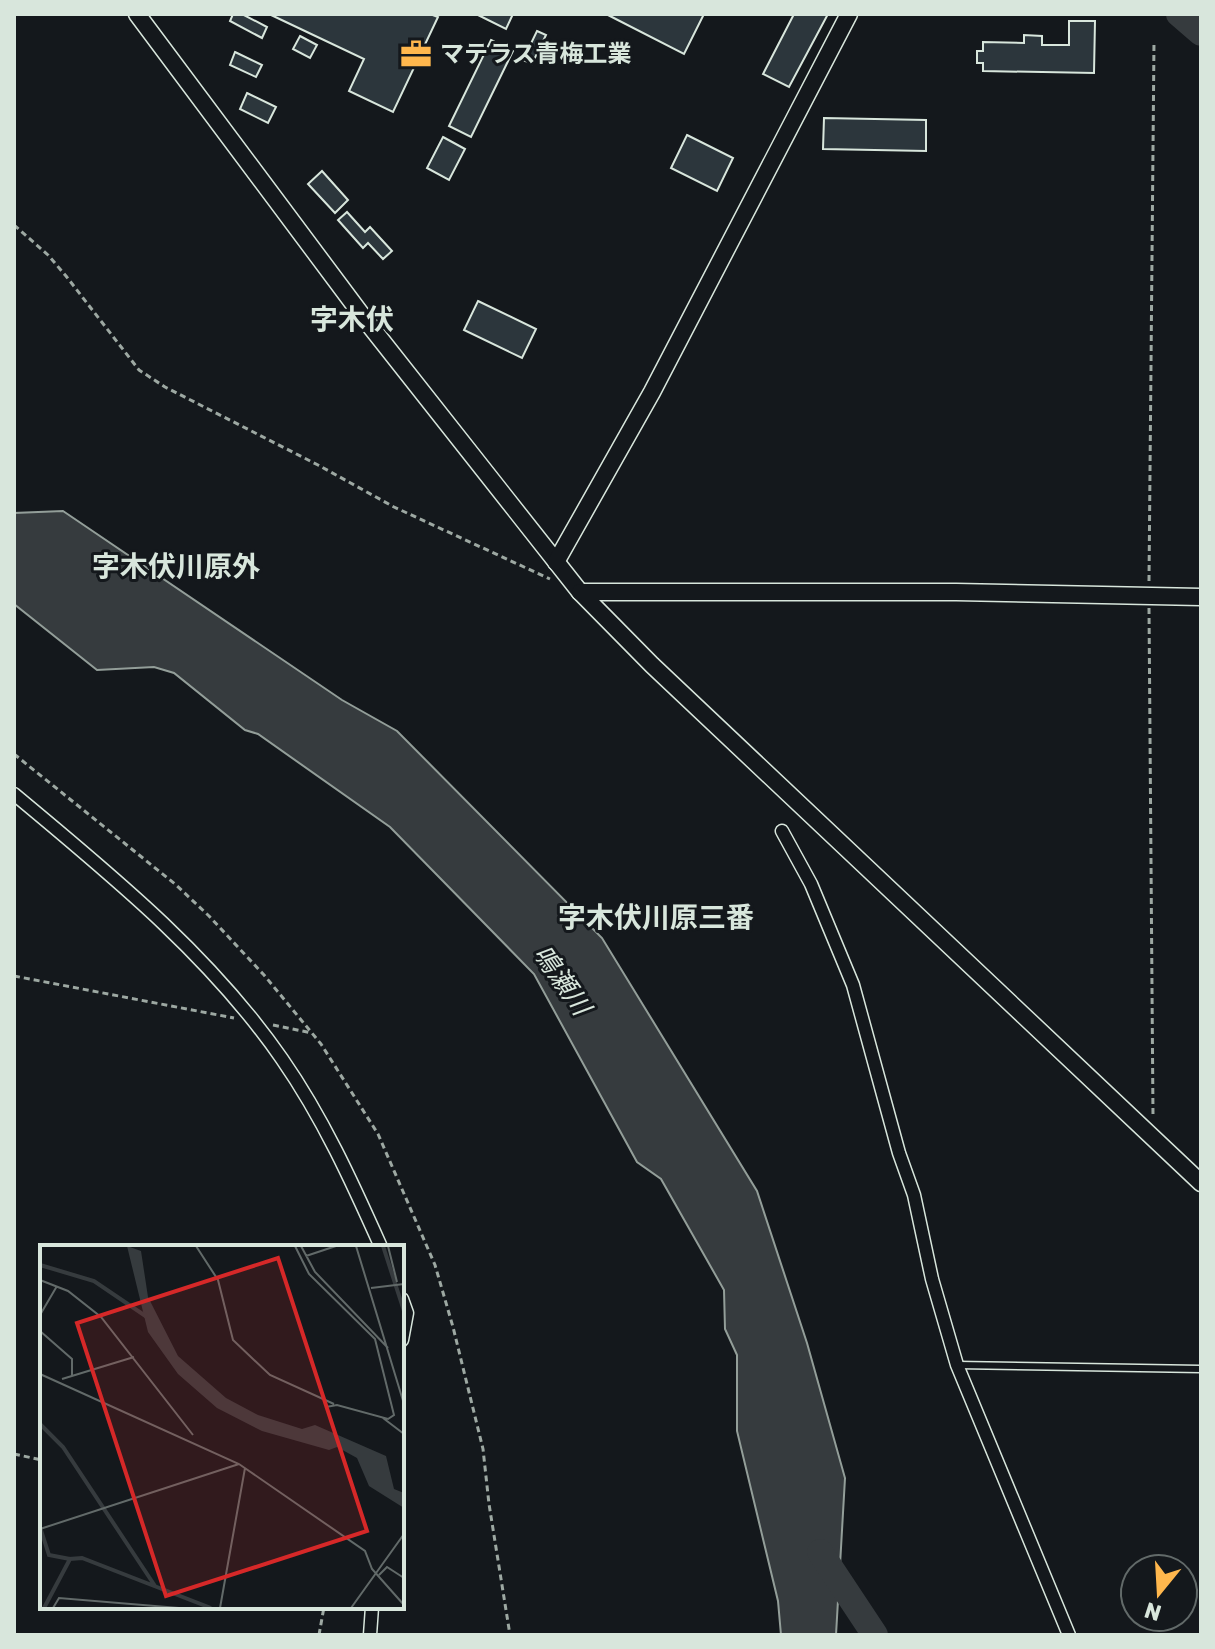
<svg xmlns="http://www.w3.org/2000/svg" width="1215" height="1649" viewBox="0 0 1215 1649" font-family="Rubik,'Noto Sans JP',sans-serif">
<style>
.water{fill:#363b3e;stroke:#939e99;stroke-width:2}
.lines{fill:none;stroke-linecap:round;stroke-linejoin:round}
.river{stroke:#363b3e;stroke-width:26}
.building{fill:#2c363c;stroke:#d8e6dc;stroke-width:2}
.service-casing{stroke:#d8e6dc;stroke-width:9}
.minor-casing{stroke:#d8e6dc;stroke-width:15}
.tertiary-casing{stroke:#d8e6dc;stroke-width:19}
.path{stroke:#9da8a2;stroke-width:3;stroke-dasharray:6 4;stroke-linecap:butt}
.service{stroke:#14181c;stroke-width:6}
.minor{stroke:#14181c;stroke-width:12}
.tertiary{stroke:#14181c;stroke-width:16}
.labels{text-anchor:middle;stroke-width:6;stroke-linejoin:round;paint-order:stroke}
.poi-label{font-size:24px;font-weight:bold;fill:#d8e6dc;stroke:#14181c;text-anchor:start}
.water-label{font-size:26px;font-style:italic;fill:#d8e6dc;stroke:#14181c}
.quarter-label{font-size:28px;font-weight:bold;fill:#d8e6dc;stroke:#14181c}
.inset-river{fill:none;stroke:#363b3e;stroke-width:4}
.inset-road{fill:none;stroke:#626a69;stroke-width:2}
.view{fill:#d62828;fill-opacity:0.15;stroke:#d62828;stroke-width:4}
.inset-edge{fill:none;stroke:#d8e6dc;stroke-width:4}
</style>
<rect width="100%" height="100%" fill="#14181c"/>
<polygon class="water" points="63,511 342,700 397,731 602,938 757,1191 807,1343 845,1478 836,1635 781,1635 778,1601 737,1431 737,1355 725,1329 724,1290 661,1179 637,1162 534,974 390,827 258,734 245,730 174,673 154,667 97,670 14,604 14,513"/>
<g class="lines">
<g class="river">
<polyline points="1179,14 1201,33"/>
<polyline points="820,1552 875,1635"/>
</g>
</g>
<g class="building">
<polygon points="233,14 242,14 267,27 262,38 230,21"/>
<polygon points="269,14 430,14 438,17 393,112 349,91 364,59"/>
<polygon points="476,14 513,14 506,29"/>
<polygon points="606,14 704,14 684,54"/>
<polygon points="794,14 828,14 789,87 763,74"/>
<polygon points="1069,21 1095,21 1094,73 983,71 983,63 977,63 977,51 983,51 983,42 1024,43 1024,35 1042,36 1042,45 1069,45"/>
<polygon points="537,31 546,35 532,64 523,60"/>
<polygon points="300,36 317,45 310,58 293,49"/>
<polygon points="491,40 513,51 471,137 449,126"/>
<polygon points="235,52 262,65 256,77 230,65"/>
<polygon points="247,93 276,107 268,123 240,109"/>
<polygon points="824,118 926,120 926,151 823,149"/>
<polygon points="687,135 733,158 717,191 671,168"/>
<polygon points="443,137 465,149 449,180 427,168"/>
<polygon points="322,171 348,200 335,213 308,184"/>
<polygon points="347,212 365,232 370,227 392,251 383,259 368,243 363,248 338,220"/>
<polygon points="478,301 536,329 522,358 464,330"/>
</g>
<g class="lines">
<defs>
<polyline id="service" points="957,1365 1201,1369"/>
<g id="minor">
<path d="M14,794C110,874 210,955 282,1059C323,1118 352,1182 381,1247"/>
<polyline points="782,831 811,884 853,985 899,1153 914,1195 932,1279 957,1365 1069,1635"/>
<polyline points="402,1299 407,1313 402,1340"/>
<polyline points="370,1635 372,1607"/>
</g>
<g id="tertiary">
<polyline points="137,14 367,322 580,592 652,665 1201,1183"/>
<polyline points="556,562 652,392 849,14"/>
<polyline points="580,592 956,592 1201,597"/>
</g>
</defs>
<use href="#service" class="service-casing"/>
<use href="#minor" class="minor-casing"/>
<use href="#tertiary" class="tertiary-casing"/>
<g class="path">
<polyline points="14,225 48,255 66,276 139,370 165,387 318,465 394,507 550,579"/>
<polyline points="1149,581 1154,41"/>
<polyline points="1149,608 1153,1116"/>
<polyline points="14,754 175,884 209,916 264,975 321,1044 378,1134 435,1265 453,1327 483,1449 489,1504 510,1635"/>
<polyline points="14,976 234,1018"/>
<polyline points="273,1025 312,1033"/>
<polyline points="14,1454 42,1460"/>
<polyline points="319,1635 324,1607"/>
</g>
<use href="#service" class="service"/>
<use href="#minor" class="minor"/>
<use href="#tertiary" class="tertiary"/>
</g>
<defs>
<symbol id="office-bare" viewBox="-9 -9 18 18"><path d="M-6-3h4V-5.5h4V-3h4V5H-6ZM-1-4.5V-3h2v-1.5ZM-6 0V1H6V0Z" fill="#ffb74d" stroke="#14181c" stroke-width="2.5" paint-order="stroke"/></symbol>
</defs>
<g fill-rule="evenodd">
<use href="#office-bare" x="394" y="32" width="44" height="44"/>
</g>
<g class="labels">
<g class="poi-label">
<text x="440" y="62">マテラス青梅工業</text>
</g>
<g class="water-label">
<text transform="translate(562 980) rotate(55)" y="9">鳴瀬川</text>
</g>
<g class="quarter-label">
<text x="352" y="329">字木伏</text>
<text x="176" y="576">字木伏川原外</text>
<text x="656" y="927">字木伏川原三番</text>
</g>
</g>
<g transform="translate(40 1245)">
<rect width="364" height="364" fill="#14181c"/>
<path d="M87,1L101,6L108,52L138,111L186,153L218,170L262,184L275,180L346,211L354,244L364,248V263L329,241L317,213L297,202L289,205L222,186L177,163L138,129L108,87Z" fill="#363b3e"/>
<path class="inset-river" d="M343,1L364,66M0,20L54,36L107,72M0,179L23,202L115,341M0,282L9,310L30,314M4,363L30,314L42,313L171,363"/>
<path class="inset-road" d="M156,1L178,35L193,95L230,130L294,159M255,1L269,29L335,94L354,170L348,174L297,160L286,162M261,1L275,27L348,103M316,1L364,159M348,1L357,37M266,11L296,1M0,35L28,46L61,72L153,190M331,43L364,39M0,70L17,41M0,86L32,114V131M0,129L199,219L325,306L332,324L364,360M22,134L94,112M343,173L364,189M0,284L199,219M339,330L347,322L364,333M13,363L19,353L139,363M180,363L205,223M311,363L364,289"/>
<path class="view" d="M238,13L327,286L126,351L37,78Z"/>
<rect width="364" height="364" class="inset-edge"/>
</g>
<rect width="1215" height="1649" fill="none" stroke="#d8e6dc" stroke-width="32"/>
<g transform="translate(1159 1593) rotate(198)"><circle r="38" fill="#14181c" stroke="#626a69" stroke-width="2"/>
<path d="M0-6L14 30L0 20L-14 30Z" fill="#ffb74d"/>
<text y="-12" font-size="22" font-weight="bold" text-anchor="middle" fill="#d8e6dc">N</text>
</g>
</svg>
